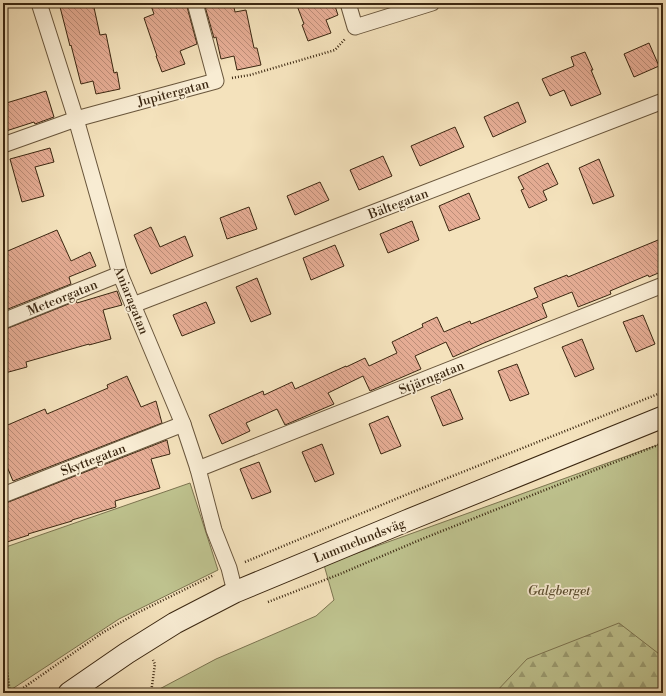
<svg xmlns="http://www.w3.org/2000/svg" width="666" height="696" viewBox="0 0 666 696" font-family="'Libre Bodoni',serif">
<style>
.green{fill:#bec28e;stroke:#7c7450}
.forest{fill:url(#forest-firs);stroke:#7c7450}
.building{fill:url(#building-back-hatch);stroke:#3b2711}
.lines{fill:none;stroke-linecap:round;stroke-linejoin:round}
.street-casing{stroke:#69563c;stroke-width:17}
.secondary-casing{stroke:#3b2711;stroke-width:23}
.path{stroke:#3b2711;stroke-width:2.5;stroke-dasharray:1 2;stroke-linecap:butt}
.street{stroke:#f8ecd3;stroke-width:15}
.secondary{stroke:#f8ecd3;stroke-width:21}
.labels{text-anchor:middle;stroke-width:3.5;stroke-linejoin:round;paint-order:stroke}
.street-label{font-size:13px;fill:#3b2711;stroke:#f8ecd3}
.park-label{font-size:13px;font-style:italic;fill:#5c4e30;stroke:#f8ecd3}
</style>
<defs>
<pattern id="forest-firs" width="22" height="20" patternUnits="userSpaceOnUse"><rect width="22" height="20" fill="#bec28e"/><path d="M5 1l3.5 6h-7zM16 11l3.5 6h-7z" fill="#9c9e73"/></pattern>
<pattern id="building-back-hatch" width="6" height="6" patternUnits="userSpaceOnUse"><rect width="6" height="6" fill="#e6ad95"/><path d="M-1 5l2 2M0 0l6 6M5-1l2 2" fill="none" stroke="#bc8d78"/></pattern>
</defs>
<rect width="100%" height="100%" fill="#f4e2bc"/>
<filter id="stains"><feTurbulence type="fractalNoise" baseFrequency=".005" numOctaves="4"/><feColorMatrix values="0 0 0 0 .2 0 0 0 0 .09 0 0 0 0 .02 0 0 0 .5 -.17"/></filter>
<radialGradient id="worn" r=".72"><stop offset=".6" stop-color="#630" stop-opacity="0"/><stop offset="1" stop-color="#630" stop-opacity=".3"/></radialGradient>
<g class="green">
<polygon points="663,443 663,693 152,693 216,659 316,616 334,600 324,565"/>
<polygon points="190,483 218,570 119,619 6,693 3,693 3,548"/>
</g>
<polygon class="forest" points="619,623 663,657 663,693 495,693 527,659"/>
<g class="building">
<polygon points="59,3 93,3 100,35 106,34 114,73 117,72 120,89 96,94 93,81 81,84 71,45 70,46"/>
<polygon points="150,3 186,3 197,44 180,51 185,64 162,72 156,56 157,56 144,18 154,14"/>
<polygon points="204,3 233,3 235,12 246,10 254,48 257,48 261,65 237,70 234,56 221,59 216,37 214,38"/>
<polygon points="296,3 334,3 338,15 326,20 331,33 308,41 302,25 304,24"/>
<polygon points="649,43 659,66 634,77 624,54"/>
<polygon points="585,52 593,70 591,70 601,94 571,106 564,90 550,96 542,79 574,66 571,57"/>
<polygon points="46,91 54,117 35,124 34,122 3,132 3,104"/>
<polygon points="518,102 526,122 493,137 484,117"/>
<polygon points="455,127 464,147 420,166 411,146"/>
<polygon points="50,148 54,162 35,167 44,196 22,202 10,159"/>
<polygon points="383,156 392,176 359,190 350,170"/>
<polygon points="599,159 614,196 593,204 579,168"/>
<polygon points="548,163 558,184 543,191 547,200 529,208 521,190 524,189 518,177"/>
<polygon points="320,182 329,200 295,215 287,196"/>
<polygon points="469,193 480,219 449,231 439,206"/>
<polygon points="249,207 257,229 227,239 220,218"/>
<polygon points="412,221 419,240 388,253 380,234"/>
<polygon points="151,227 160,247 185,236 193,256 151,274 134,235"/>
<polygon points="57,230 71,261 90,252 96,266 69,277 71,284 3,311 3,253"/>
<polygon points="663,238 663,271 649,277 648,275 610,291 611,294 578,307 572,292 542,304 547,317 484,343 453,357 446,342 415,356 421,369 370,391 363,376 328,393 334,404 285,425 277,409 246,423 250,431 222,444 209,415 263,391 264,395 292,382 295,389 346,366 346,367 365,358 369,366 397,353 392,342 423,327 422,324 437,317 444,332 470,321 471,324 538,297 534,288 567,275 568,277"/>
<polygon points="335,245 344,266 311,280 303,258"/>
<polygon points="257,278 271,314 251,322 236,287"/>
<polygon points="117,291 122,305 103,310 111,339 89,345 89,344 26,362 27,367 5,373 3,365 3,330 6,329 76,301 77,303"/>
<polygon points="206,302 215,323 182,336 173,315"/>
<polygon points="643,315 655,344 636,352 623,322"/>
<polygon points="582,339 594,369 575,377 562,347"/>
<polygon points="517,364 529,394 510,401 498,371"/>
<polygon points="127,376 141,407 156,401 162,423 13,481 3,457 3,427 45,409 47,414 108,388 107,385"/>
<polygon points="450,389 463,419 443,426 431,397"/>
<polygon points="388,416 401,446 381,454 369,424"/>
<polygon points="167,440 170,454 151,459 160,488 115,501 116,507 72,520 72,521 28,534 29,535 7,542 3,528 3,504 6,503"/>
<polygon points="322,444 334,474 315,482 302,452"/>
<polygon points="259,462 271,492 252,499 240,469"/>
</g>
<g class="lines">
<defs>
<g id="street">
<polyline points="39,3 76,119 120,274 183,424 198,469 214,530 229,568 235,592"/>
<polyline points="348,3 355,27 432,3"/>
<polyline points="3,145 76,119 216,81 195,3"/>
<polyline points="133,305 663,101"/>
<polyline points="3,321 120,274"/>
<polyline points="198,469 663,285"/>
<polyline points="3,495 183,424"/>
</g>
<polyline id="secondary" points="69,693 127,653 175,623 235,592 406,521 663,417"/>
</defs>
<use href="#street" class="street-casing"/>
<use href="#secondary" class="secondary-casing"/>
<g class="path">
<polyline points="232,78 250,75 335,50 345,39"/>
<polyline points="245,562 415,491 663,392"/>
<polyline points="268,602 340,574 422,539 663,443"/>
<polyline points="3,634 4,649 10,693"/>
<polyline points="16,693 102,633 137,613 214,575"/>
<polyline points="151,693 155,664 153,660"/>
</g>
<use href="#street" class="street"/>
<use href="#secondary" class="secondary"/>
</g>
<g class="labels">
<g class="street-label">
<text transform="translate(173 92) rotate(-15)" y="5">Jupitergatan</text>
<text transform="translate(398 203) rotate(-21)" y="5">Bältegatan</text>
<text transform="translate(62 297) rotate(-22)" y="5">Meteorgatan</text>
<text transform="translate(132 300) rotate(68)" y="5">Aniaragatan</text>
<text transform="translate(431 377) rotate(-22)" y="5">Stjärngatan</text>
<text transform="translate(93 459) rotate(-21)" y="5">Skyttegatan</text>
<text transform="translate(359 540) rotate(-22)" y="5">Lummelundsväg</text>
</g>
<g class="park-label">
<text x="559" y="595">Galgberget</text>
</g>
</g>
<rect width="666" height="696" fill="none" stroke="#f4e2bc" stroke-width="16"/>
<rect x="4" y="4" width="658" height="688" fill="none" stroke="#3b2711" stroke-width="2"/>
<rect x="8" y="8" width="650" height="680" fill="none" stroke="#3b2711"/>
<rect width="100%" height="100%" filter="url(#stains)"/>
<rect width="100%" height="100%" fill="url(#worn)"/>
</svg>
